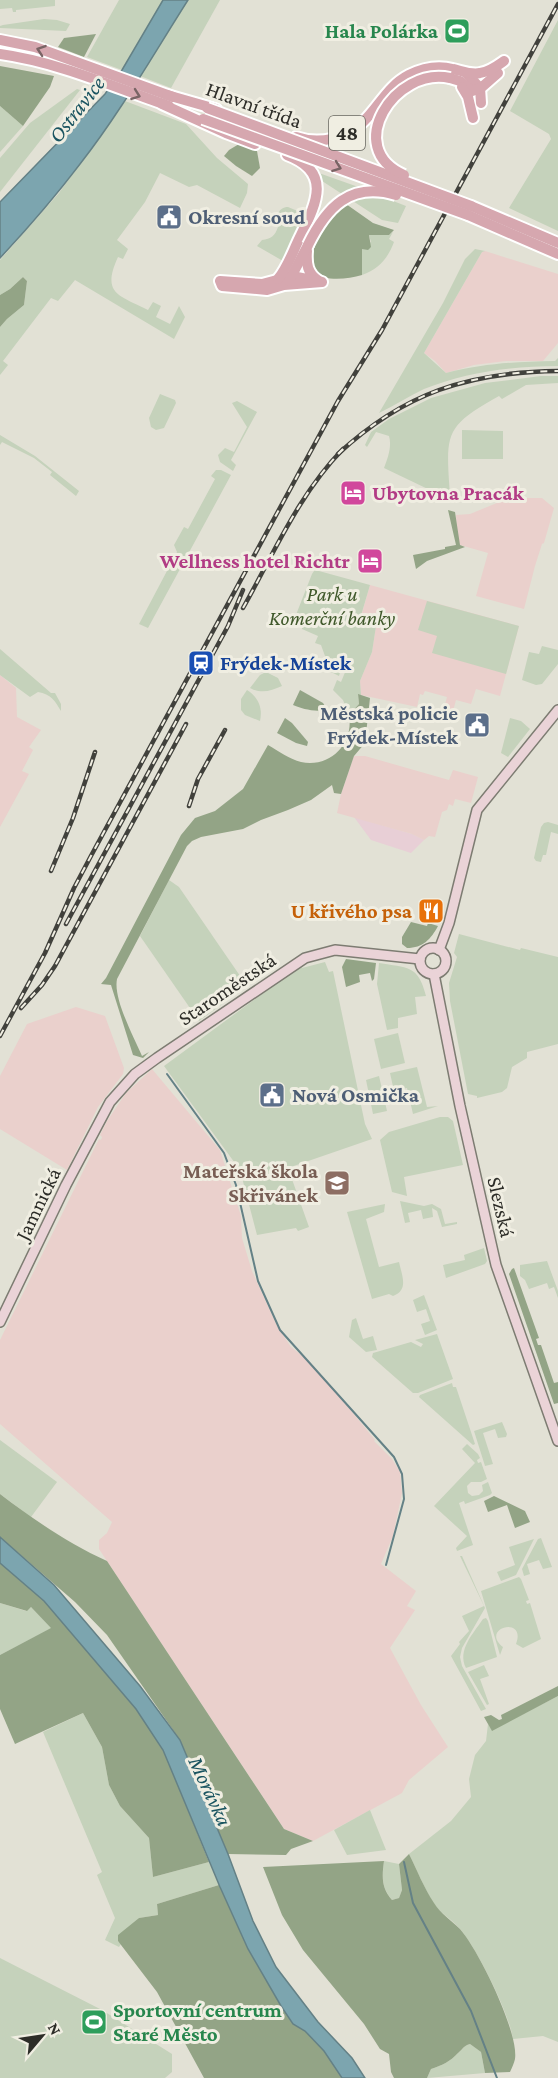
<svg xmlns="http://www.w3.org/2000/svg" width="558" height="2078" viewBox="0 0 558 2078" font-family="'Crimson Pro',serif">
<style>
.commercial{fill:#e8cfd6}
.industrial{fill:#ead0cc}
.green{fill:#c5d2bb}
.forest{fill:#93a486}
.water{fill:#7ca5af;stroke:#648186;stroke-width:1.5}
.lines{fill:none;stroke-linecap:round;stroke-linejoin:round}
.stream{stroke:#648186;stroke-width:2}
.secondary-casing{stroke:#7d7c72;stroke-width:12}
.primary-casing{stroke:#fff;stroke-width:14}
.secondary{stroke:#ead3d7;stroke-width:9}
.primary{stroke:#d6a7af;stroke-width:10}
.rail-casing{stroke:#41413c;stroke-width:4.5}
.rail{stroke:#f0eee2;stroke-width:2;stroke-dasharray:7;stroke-linecap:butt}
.primary-bridge-casing{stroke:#fff;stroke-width:14;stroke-linecap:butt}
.primary-bridge{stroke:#d6a7af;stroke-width:10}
.oneway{stroke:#796465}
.labels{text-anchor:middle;stroke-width:6;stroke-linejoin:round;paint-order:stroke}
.shield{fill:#f0eee2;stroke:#686760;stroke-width:1.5}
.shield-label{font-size:20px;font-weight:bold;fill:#2d2d28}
.leisure-label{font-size:21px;font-weight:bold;fill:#27864d;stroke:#f0eee2;text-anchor:end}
.street-label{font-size:21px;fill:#2d2d28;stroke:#f0eee2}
.service-label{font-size:21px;font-weight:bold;fill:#4e5e75;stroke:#f0eee2;text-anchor:start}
.hotel-label{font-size:21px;font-weight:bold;fill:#b23c85;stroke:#f0eee2;text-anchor:start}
.park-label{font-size:21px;font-style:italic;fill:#40592b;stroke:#f0eee2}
.transit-label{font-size:21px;font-weight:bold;fill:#164399;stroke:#f0eee2;text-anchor:start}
.food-label{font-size:21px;font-weight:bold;fill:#c56008;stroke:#f0eee2;text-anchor:end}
.education-label{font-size:21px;font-weight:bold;fill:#785e54;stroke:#f0eee2;text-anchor:end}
.water-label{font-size:22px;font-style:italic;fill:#1a5460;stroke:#f0eee2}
</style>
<rect width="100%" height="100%" fill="#e2e1d5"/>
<polygon class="commercial" points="354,817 412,834 424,840 411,853 371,840"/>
<g class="industrial">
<polygon points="485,251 558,274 558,343 543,361 506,361 474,365 446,373 435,361 424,353 482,252"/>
<polygon points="509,498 542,498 554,508 544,543 542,544 535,566 524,609 476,596 488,553 460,545 457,533 456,515 470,514"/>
<polygon points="370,585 519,626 500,696 476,689 471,704 456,700 453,711 444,708 447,697 425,691 423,695 420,694 417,707 361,695 360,681 372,652 376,626 360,620"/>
<polygon points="0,675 16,688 17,717 41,730 29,747 33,750 22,771 29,774 0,827"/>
<polygon points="354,756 365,756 449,780 453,770 478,777 471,803 455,799 453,806 449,804 447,810 442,812 435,837 429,836 424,840 412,834 337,813 341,794"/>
<polygon points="76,1007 105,1016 124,1068 123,1074 98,1107 67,1170 0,1129 0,1076 27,1024"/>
<polygon points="152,1069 220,1150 241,1216 242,1238 252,1271 277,1326 291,1347 310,1362 326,1380 375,1440 374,1441 392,1459 400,1472 402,1493 393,1536 381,1564 416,1591 407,1606 415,1610 390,1648 421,1705 448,1747 409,1780 402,1793 313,1841 284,1829 99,1549 99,1540 107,1533 112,1522 0,1424 0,1340 99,1139 101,1140 102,1137 100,1135 107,1121 126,1093"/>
</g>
<g class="green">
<polygon points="0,0 55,0 55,6 16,10 16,12 13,12 12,8 0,9"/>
<polygon points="119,0 163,0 122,70 87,57"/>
<polygon points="188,0 220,0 171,88 140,76"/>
<polygon points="44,19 57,20 70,24 66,31 0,28 0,26 3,25"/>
<polygon points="558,20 558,231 509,208 551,139 549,134 510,111"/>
<polygon points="77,89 80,90 0,192 0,158 30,123"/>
<path d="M125,101L186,124L217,158L248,184L247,193L240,208L197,185L189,187L160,173L145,202L117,240L128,249L123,259L118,257C101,294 119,295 148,310L153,302L161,306L156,317L170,324L179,306L185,317L174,339L75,280L58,301L51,298L3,361L8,365L0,375V327L7,319L24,305L27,281L23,277L10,289L0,295V260L59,193Z"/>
<polygon points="0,106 23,126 0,152"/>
<polygon points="316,172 364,189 368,198 388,199 406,206 398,223 382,220 319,179"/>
<path d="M288,207L307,215L283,261L257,246L262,240C271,239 275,236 278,227L273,225C277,217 278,207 288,207Z"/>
<path d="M393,232L389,239L394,242C388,258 379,269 362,275V249L371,242L369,235H389Z"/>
<path d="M475,249L485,251L482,252L424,353L446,373C486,363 514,362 555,361L558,358V366C513,366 466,372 424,389C409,396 394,406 379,413L443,303L465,259Z"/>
<path d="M541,376H558V383L526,385L502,399L499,396C443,427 446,434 450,496L432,491L384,468C388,458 392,446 389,436L376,432L367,447L365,445L371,432L389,419L431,398L485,383Z"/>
<polygon points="160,394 175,400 176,403 164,428 156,430 151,427 149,418"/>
<polygon points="237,401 257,412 231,460 236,465 233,471 220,462 218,455 225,448 234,452 247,427 232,403"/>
<polygon points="462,430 503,431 503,459 462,459"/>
<polygon points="0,435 35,456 79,491 76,496 50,475 52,472 34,458 2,442 0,445"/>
<polygon points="216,470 221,470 231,475 148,628 139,624 177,552 174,545 184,527 188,529 215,479 211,476"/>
<polygon points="314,571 319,571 370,585 360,619 376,626 372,652 360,681 361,695 358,695 359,704 349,715 343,700 333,690 337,680 341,682 346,670 341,669 339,676 321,667 325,656 321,645 315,643 318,636 302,629 302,627 295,624 294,626 292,625 312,574"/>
<polygon points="427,601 519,626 506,674 432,653 437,636 418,630"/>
<polygon points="542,646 558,650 558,664 542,684 536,685 522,680 529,652 539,654"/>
<path d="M0,649L51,693H55L61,704V711C55,701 51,694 38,692L30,697L0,675Z"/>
<path d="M266,672L278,678L282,686C271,691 261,694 250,688L260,675Z"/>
<path d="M247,690C258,697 263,708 260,721L245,715L241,710V699Z"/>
<polygon points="510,718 521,721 530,729 508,757 501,753"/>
<polygon points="548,822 558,825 558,834 551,832 546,855 543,855 541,862 536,861 534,858 541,827 544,823"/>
<polygon points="169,880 179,887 247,986 199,1021 140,936"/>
<polygon points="459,934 520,950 521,948 558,957 558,1044 527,1052 527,1058 512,1067 507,1088 502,1092 477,1098 477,1096 468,1094 450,1001 449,983 457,957 454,953"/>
<polygon points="325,962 329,972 333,971 365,1124 372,1139 288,1168 309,1227 298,1231 296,1228 257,1235 240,1170 164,1066 300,966 302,968"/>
<path d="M379,963C407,968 418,964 426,996L415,997L417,1014L398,1018V1028L387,1030L377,984Z"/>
<polygon points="398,1033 405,1063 381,1069 374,1039"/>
<polygon points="417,1067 427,1107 438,1106 413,1114 407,1088 394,1091 390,1073"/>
<polygon points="379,1076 387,1111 373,1114 366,1080"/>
<polygon points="440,1117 448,1117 453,1121 463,1165 404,1177 407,1196 392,1192 380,1140 389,1132"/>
<polygon points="400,1201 424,1206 432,1204 441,1209 445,1224 457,1222 457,1224 442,1227 437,1211 432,1208 433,1217 423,1219 421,1210 408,1213 410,1222 405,1223"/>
<path d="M385,1204L384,1212L366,1219L379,1267L399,1262C402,1276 409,1290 393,1296L389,1294L372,1299L347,1212Z"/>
<polygon points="484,1248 487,1261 485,1264 446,1278 443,1265 465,1260 464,1255"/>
<polygon points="547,1261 558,1291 558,1298 554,1287 549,1289 547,1283 529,1289 525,1280 520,1276 520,1265"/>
<polygon points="424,1295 437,1330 425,1335 421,1324 430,1321 426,1309 417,1312 413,1300"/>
<polygon points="356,1318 363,1339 373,1336 377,1350 366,1352 349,1337 352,1320"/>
<polygon points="437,1334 453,1379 418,1393 413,1393 372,1357 373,1353 411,1342 421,1347 423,1344 415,1340"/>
<polygon points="452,1383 453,1387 456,1387 475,1444 473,1445 419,1397 420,1395"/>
<polygon points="502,1422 507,1434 506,1437 498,1438 495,1429 483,1433 493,1464 485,1466 474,1431"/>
<polygon points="0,1440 57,1482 31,1517 0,1494"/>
<polygon points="467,1444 478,1454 480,1458 477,1460 478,1463 481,1462 487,1479 481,1482 471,1482 467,1486 468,1493 472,1496 479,1495 483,1491 482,1485 488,1482 492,1493 490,1495 465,1504 464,1501 459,1503 473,1545 457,1551 456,1548 467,1536 434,1506 475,1463 462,1449"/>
<polygon points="541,1538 552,1567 543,1569 539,1560 527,1564 530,1574 524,1576 522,1569 538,1539"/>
<polygon points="534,1539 516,1575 501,1581 497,1572 515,1565 509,1547"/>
<polygon points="460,1556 462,1556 485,1608 462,1648 460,1657 462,1666 486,1709 481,1711 451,1656 460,1644 459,1642 469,1631 462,1616 484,1606"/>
<path d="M519,1577L521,1579L529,1600L526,1601L527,1604L530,1603L541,1639L523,1648L516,1644C527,1615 479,1628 503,1647L500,1655L481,1591Z"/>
<polygon points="0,1603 26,1611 31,1607 52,1628 0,1655"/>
<path d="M486,1618L488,1621L497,1657L466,1668C457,1650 473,1634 483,1619Z"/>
<polygon points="484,1665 489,1676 480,1679 489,1704 487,1705 468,1672"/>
<path d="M558,1696V2042L543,2036L513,2039C509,2013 478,1951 461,1930C453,1920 441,1914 434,1904C424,1888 417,1870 409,1854L451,1821L471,1797L469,1779L475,1755L486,1741L488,1724L492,1730Z"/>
<polygon points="83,1713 102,1747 109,1785 120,1806 149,1838 153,1877 209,1862 219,1885 157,1904 158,1915 139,1918 118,1941 121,1944 119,1947 105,1940 115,1918 97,1875 102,1872 43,1732"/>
<polygon points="370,1810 386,1850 347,1855 334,1830"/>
<path d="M384,1861L399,1864L402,1890L399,1898L392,1900C381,1887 382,1876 384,1861Z"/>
<polygon points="0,1958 102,2010 172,2054 172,2072 165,2078 0,2078"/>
<path d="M470,2044L481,2052L485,2073L427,2078L431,2069C441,2066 451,2061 458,2053C463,2049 463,2046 470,2044Z"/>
</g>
<g class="forest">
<polygon points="96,34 84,57 58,47 64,38"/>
<polygon points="0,66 54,76 50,87 23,126 0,106"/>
<polygon points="239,144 257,151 260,168 252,176 236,166 224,156 229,150"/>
<path d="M346,204L373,223L394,230L389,235H369L371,247L368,250L362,249V275C347,279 326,282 313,272L311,247L329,219Z"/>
<polygon points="23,277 27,281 24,305 7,319 0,327 0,295 10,289"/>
<polygon points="448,510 455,512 460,545 465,547 427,561 416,569 413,555 445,549 445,547 456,545"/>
<path d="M300,690L323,703L327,709C318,713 302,709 293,705Z"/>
<path d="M358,694L370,698L365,743L354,756L341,794L334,793L332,785L311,800L288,810L261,820L243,829L201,837L192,841L187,846L117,979C113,999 134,1037 142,1056L149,1052L143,1058L133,1055L111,985L101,984L106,978L181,835L195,818L215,811L243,789L268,745C278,751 290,759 301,762C331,768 354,743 349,715L359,704Z"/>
<polygon points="285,718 292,723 308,742 307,746 296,743 277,733"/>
<path d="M411,922L427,926L428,923L438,926C431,939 423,948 407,948L402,944V937Z"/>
<polygon points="346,959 376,963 374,979 372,981 370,973 359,975 360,982 346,987 342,967"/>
<polygon points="514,1268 539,1338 536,1339 538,1345 541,1345 554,1383 558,1382 558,1403 554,1404 509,1274 512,1269"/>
<path d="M0,1494C33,1519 69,1544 107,1561L284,1829L313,1841L291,1849L286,1855L228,1854L180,1740L107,1635L75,1602L0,1537Z"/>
<polygon points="494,1496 525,1511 530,1522 515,1528 507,1505 488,1512 484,1501"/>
<polygon points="0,1563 44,1601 136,1709 163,1749 209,1862 153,1877 149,1838 120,1806 109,1785 102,1747 83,1713 15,1744 0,1709 0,1655 51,1628 31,1607 27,1611 0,1603"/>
<polygon points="558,1686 558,1696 492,1731 484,1717 491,1715 499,1720 502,1719 501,1715"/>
<path d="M409,1854C417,1870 424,1888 434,1903C441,1914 451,1920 460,1929C478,1949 519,2032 515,2059C514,2063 512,2068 510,2072L485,2073L481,2052L470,2044C463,2046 463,2049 458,2053C451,2061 441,2066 431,2069L427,2078H394L391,2072L389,2054L380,2049L364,2024L303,1950L282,1915L263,1867L384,1861C382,1876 381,1888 392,1900L399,1898L402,1890L399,1864Z"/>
<polygon points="219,1885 248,1949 281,2006 293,2024 305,2031 324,2051 342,2078 204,2078 157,1992 118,1941 118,1935 139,1918 158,1915 157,1904"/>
</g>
<g class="water">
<path d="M163,0H188C153,55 120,113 80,164C55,197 28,228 0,258V202L105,94L122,70Z"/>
<polygon points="0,1537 54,1585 140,1686 180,1740 228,1854 253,1921 276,1967 318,2022 352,2058 365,2078 342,2078 324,2051 305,2031 293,2024 281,2006 248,1949 220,1887 163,1750 136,1709 44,1601 0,1563"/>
</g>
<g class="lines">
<g class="stream">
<polyline points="167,1074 224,1153 236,1185 258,1281 280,1330 394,1457 402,1474 404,1499 386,1565"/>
<polyline points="404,1862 413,1903 471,2011 497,2078"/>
</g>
<defs>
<g id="secondary">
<circle cx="433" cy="961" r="13"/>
<polyline points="439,950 449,923 477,810 558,710"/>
<polyline points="434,974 460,1106 496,1265 558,1441"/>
<polyline points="0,1322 66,1185 110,1102 135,1074 157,1058 305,958 335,950 420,959"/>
</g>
<g id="primary">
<polyline points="0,40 35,47 173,97"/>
<path d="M0,54C58,62 114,87 169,106"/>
<polyline points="466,73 480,88 481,103"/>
<polyline points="450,78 460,81 472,91 482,87 498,73"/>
<polyline points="462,87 468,97 473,118"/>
<polyline points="167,95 216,109"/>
<polyline points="162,104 226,133 255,144"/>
<path d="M296,137C319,145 347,139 364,121C380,105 388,86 409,75C423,68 437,65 453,69C462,71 471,75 480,73C489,72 497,66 504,61"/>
<polyline points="471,206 558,243"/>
<polyline points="468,215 558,254"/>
<path d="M307,251C306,263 307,274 319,281"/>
<polygon points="292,276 322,282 284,285 267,290 222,286 220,281 262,284"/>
<path d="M278,279C288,267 293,251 300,237C316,204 333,172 287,155"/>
<polyline points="289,281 308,245"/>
</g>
</defs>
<use href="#secondary" class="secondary-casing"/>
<use href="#primary" class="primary-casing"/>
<use href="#secondary" class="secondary"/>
<use href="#primary" class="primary"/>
<defs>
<g id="rail">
<path d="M338,454C404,393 468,372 558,371"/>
<path d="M243,608C274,553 299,494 343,449"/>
<polyline points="189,806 198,779 225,730"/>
<polyline points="51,871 73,818 95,752"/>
<polyline points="66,924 228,626 243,590"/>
<polyline points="21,1008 42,985 55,966 186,724"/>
<polyline points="0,1036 45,953 74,888 92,854 338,401 382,330 558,4"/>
</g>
</defs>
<use href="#rail" class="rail-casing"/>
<use href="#rail" class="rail"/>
<defs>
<g id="primary-bridge">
<polyline points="207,108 471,206"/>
<polyline points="203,119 468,215"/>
<path d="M404,175C342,148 395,66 450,78"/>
<path d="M308,245C326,208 350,181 396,195"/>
</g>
</defs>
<use href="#primary-bridge" class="primary-bridge-casing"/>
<use href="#primary-bridge" class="primary-bridge"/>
</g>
<defs><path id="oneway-chevron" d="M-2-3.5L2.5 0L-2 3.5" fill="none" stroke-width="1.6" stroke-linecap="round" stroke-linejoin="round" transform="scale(1.5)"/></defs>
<g class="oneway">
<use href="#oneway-chevron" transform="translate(41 50) rotate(-161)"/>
<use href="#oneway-chevron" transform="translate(136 95) rotate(20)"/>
<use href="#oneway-chevron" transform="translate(337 167) rotate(20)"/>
</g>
<defs>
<symbol id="stadium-square" viewBox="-11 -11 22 22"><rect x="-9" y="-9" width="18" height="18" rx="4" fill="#2e9e5b" stroke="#f0eee2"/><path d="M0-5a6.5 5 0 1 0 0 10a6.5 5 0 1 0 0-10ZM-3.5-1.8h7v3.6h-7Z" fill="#fff"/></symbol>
<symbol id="civic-square" viewBox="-11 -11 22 22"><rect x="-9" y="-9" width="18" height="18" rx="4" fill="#5c6f8a" stroke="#f0eee2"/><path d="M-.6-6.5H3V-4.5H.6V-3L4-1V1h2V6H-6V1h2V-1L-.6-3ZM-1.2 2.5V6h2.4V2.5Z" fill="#fff"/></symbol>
<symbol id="hotel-square" viewBox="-11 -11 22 22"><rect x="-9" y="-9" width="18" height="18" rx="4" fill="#d1479c" stroke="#f0eee2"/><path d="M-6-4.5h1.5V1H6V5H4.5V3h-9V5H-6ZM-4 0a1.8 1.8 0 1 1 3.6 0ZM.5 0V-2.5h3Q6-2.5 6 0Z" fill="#fff"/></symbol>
<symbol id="station-square" viewBox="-11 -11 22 22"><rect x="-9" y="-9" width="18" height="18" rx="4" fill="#1a4fb4" stroke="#f0eee2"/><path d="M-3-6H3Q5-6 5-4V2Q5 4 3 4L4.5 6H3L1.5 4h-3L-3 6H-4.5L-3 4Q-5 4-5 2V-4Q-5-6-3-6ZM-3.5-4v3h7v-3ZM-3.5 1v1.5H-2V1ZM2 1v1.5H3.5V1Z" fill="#fff"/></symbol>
<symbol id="restaurant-square" viewBox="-11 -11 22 22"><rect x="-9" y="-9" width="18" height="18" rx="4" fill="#e8710a" stroke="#f0eee2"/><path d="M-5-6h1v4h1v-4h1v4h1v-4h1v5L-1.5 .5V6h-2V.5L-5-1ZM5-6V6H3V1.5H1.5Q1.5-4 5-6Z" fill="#fff"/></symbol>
<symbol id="school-square" viewBox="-11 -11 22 22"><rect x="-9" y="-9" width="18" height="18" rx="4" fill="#8d6e63" stroke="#f0eee2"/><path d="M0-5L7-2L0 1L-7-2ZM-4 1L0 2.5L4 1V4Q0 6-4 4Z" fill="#fff"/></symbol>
</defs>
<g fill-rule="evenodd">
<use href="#stadium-square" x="442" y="16" width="30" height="30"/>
<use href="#civic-square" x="154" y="202" width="30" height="30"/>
<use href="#hotel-square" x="338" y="478" width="30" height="30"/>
<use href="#hotel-square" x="355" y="546" width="30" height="30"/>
<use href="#station-square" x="186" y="648" width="30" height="30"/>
<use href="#civic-square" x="462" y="710" width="30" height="30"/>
<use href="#restaurant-square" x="416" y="896" width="30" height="30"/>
<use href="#civic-square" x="257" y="1080" width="30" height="30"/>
<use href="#school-square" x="322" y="1168" width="30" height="30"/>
<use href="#stadium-square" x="79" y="2007" width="30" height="30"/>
</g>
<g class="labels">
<rect class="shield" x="329" y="116" width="36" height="34" rx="4.5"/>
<g class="shield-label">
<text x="347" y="140">48</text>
</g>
<g class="leisure-label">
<text x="438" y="38">Hala Polárka</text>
<text x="113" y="2017" text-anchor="start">Sportovní centrum<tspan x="113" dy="24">Staré Město</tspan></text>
</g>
<g class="street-label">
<text transform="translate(254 105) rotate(20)" y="7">Hlavní třída</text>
<text transform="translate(227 989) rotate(-34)" y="7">Staroměstská</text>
<text transform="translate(38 1204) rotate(-64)" y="7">Jamnická</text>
<text transform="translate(501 1207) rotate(77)" y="7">Slezská</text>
</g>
<g class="service-label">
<text x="188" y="224">Okresní soud</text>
<text x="458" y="720" text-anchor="end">Městská policie<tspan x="458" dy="24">Frýdek-Místek</tspan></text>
<text x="292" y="1102">Nová Osmička</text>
</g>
<g class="hotel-label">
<text x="372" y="500">Ubytovna Pracák</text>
<text x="350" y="568" text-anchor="end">Wellness hotel Richtr</text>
</g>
<g class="park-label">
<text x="332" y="601">Park u<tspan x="332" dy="24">Komerční banky</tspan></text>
</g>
<g class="transit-label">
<text x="220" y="670">Frýdek-Místek</text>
</g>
<g class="food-label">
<text x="412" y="918">U křivého psa</text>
</g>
<g class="education-label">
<text x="318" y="1178">Mateřská škola<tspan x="318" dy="24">Skřivánek</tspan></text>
</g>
<g class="water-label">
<text transform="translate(76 109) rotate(-52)" y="8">Ostravice</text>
<text transform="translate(211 1791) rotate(65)" y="8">Morávka</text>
</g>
</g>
<g transform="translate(42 2036) rotate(61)" stroke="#f0eee2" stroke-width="4.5" paint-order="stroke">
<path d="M0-4.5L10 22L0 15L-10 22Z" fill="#2d2d28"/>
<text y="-9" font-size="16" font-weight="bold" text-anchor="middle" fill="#2d2d28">N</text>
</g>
</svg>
